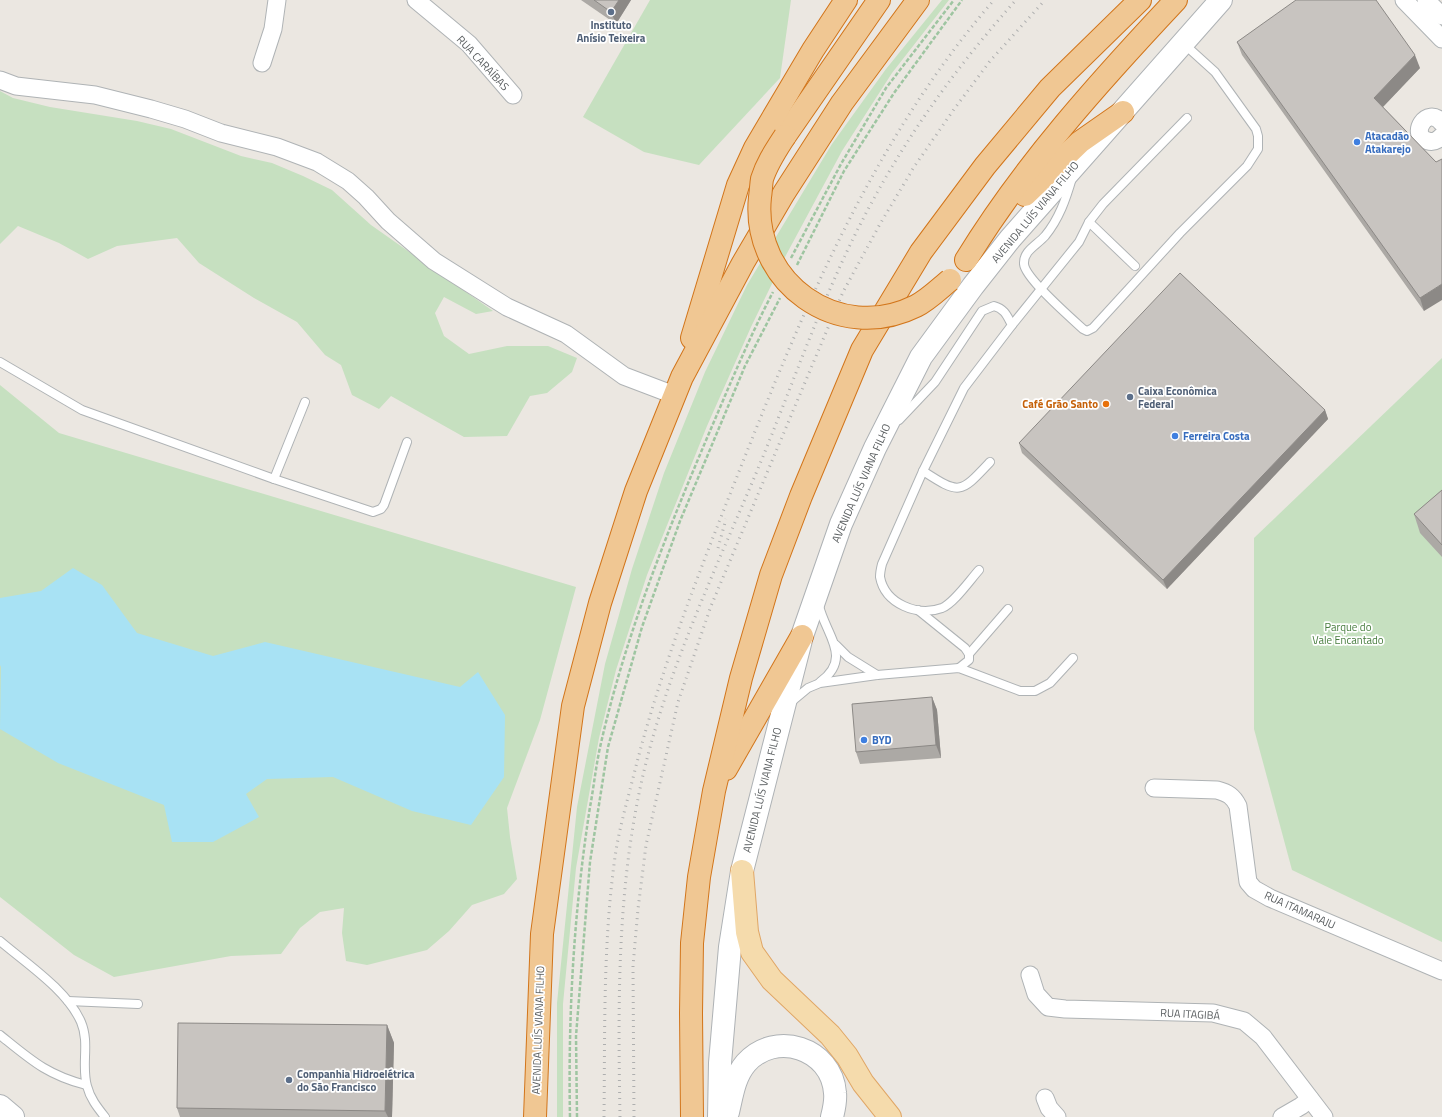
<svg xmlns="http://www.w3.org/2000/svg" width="1442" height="1117" viewBox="0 0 1442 1117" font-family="'Titillium Web',sans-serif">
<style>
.green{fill:#c6e0c0}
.water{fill:#a8e2f4}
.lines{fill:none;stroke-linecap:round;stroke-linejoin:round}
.lane-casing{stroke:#afb3b5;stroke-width:10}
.street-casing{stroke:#afb3b5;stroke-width:19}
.secondary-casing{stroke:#aeb2b5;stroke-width:24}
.primary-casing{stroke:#e0a665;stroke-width:24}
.highway-casing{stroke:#d2751a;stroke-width:24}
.path{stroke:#9ec5a1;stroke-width:2.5;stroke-dasharray:4 2;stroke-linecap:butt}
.lane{stroke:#fff;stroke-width:8}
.street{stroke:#fff;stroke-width:17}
.secondary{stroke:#fff;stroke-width:22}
.primary{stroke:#f5dbac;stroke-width:22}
.highway{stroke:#f0c793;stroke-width:22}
.rail{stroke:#aeafaf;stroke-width:3;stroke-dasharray:1 5;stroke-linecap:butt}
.highway-bridge-casing{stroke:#d2751a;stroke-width:24;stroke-linecap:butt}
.highway-bridge{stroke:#f0c793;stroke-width:22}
.wall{fill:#aca9a5}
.shaded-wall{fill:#8c8986}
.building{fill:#c8c4c0;stroke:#8c8986}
.service-dot{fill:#5c6f8a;stroke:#fff;stroke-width:1.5}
.shop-dot{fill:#3f7fe0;stroke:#fff;stroke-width:1.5}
.food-dot{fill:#e8710a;stroke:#fff;stroke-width:1.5}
.labels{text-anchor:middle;stroke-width:3.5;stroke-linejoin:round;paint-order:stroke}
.service-label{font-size:11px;font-weight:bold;fill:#4e5e75;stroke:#fff;text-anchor:start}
.street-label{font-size:11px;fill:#5a5e60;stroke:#fff}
.shop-label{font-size:11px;font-weight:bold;fill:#366cbe;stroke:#fff;text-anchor:start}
.food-label{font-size:11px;font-weight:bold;fill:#c56008;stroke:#fff;text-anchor:end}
.park-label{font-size:11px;fill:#467c3d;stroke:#fff}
</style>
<rect width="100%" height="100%" fill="#ebe7e1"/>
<g class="green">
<polygon points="650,0 791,0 780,78 699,165 644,152 583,117"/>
<polygon points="942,0 949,0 892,73 842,151 785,257 751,327 707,426 647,575 616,670 599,738 576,868 563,1004 563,1117 557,1117 557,1003 577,807 605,664 632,569 664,473 705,372 747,285 832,144 886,69"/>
<polygon points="0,91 13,98 50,107 137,121 171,129 241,156 272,163 303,176 332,190 371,225 493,311 476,314 444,297 435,313 444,336 469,354 507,346 548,346 577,358 572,372 547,393 530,396 507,436 464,437 391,396 379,409 352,395 341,365 325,355 297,322 254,298 199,263 177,238 117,246 88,259 59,243 18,226 0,244"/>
<polygon points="1442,358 1442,942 1292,870 1254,729 1254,538"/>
<polygon points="0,385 59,433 576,587 540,720 507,808 510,837 517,879 504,894 472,905 449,931 427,950 367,965 346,961 342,933 344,908 320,912 300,928 281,954 231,956 114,977 74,955 0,897"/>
</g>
<polygon class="water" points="73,568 102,585 137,633 213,656 265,642 460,687 478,672 505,715 504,777 471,825 412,811 333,777 267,779 246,794 259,817 213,842 172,842 164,805 58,763 0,729 1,667 0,665 0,598 41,591"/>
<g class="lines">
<defs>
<g id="lane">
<path d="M1072,178C1066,199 1059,219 1045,236C1037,245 1023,251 1024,264C1025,278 1071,318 1083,329L1087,331L1093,328L1180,233L1247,166L1258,149V136L1256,129L1215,72L1183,43"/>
<polyline points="1089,222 1135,266"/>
<polyline points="1012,325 1079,242 1089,222 1103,204 1187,118"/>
<polyline points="0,362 82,410 274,479 373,512 381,509 384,505 407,442"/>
<path d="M899,420L935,382L982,311L994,306C1005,309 1007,316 1012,325L964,388L923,471L882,564C881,568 880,573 880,577C885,604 918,617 942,608C954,603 970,580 979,570"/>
<path d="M923,471C960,495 960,494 990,462"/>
<polyline points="274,479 305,402"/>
<path d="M819,606C826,635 853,658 820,682"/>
<polyline points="918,610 965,648 969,654 969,660 959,668"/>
<polyline points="836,645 848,657 877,675"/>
<polyline points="969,654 1008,609"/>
<polyline points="790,703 808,688 820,683 877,675 959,668 1020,691 1035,691 1050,683 1073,658"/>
<path d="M0,941C27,964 67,990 81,1022C90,1043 81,1065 87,1086C90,1098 97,1107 105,1117"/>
<polyline points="68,1001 138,1004"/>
<path d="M0,1035C31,1060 47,1075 86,1085"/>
</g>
<g id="street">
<polyline points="416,0 469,44 513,95"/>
<polyline points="1404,0 1442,39"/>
<polyline points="1426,0 1442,16"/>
<polyline points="262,63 273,29 277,0"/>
<polyline points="0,80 16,86 95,95 151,109 185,119 221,133 277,147 317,162 348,181 366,197 388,221 434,261 507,307 566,334 624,376 674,395"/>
<path d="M1442,123C1427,104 1408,136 1428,141C1434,143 1438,140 1442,136"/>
<path d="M1154,788L1217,790C1228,793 1233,796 1238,806L1248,882L1254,889L1270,898L1442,971"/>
<polyline points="1030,975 1036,994 1048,1007 1065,1009 1213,1013 1244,1021 1263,1037 1324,1117"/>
<polyline points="1045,1098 1049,1108 1057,1117"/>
<polyline points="1282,1117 1301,1106 1310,1099"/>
</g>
<g id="secondary">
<polyline points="0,1106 13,1117"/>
<path d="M728,1112C732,1096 734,1077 746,1063C775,1030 832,1048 835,1093C836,1101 834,1109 832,1117"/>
<polyline points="719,1117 720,1063 730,947 742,871 802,636 841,524 875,448 921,357 973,286 1010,239 1221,0"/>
</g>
<polyline id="primary" points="742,871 747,932 752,952 772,980 830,1035 847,1056 863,1083 890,1117"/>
<g id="highway">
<polyline points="785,136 879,0"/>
<polyline points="1025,195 1080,142 1123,112"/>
<path d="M966,260C1024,165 1100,81 1176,0"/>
<polyline points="692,338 738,185 755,148 813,50 846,0"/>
<polyline points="726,769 802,636"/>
<polyline points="535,1117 542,934 573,706 600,603 636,491 682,377 743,263 784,193 842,103 918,0"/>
<polyline points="692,1117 691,1013 692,943 699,877 714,791 741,678 771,575 801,496 862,350 921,252 985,166 1050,88 1140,0"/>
</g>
</defs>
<use href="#lane" class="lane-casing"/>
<use href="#street" class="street-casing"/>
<use href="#secondary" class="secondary-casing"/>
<use href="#primary" class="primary-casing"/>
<use href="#highway" class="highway-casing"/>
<g class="path">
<polyline points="791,258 841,164 886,88 954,0"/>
<polyline points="797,265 844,171 894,93 962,0"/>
<path d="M570,1117C568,1013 574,910 590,807C594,786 596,764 601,743C625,638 665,537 707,438C728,389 748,340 773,292"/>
<polyline points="577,1117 576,1036 590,862 608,747 642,627 680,521 745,366 780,298"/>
</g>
<use href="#lane" class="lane"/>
<use href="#street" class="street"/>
<use href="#secondary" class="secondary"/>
<use href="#primary" class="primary"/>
<use href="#highway" class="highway"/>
<g class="rail">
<polyline points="718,548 726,519"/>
<path d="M604,1117C605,1030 603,943 615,857C619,829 627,802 634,774C656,686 688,601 721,517C793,335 864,150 994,0"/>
<path d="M620,1117C618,1005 617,894 641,784C665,675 714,573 757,471C792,387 821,300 863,219C904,139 957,66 1016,0"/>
<polyline points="634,1117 633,966 638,909 646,845 678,702 711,606 843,292 880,224 914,167 952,112 990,61 1045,0"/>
</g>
<defs>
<path id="highway-bridge" d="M785,136C776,150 767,163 762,179C761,185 761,191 760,197C751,282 838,345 916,306C928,300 939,289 950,280"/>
</defs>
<use href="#highway-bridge" class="highway-bridge-casing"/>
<use href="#highway-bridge" class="highway-bridge"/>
</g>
<g class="wall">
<polygon points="581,0 631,0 616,24"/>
<polygon points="1237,42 1420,68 1383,107 1436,162 1424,311 1242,55"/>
<polygon points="1325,410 1328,419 1167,589 1022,453 1019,443"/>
<polygon points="1442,490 1442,557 1420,533 1414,514"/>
<polygon points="932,697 937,710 941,758 860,764 856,752"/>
<polygon points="387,1025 394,1043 392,1117 180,1117 177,1108"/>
</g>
<g class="shaded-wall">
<polygon points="619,0 631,0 616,24 611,12"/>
<polygon points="1415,55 1420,68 1379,111 1374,98"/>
<polygon points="1442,284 1442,300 1424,311 1420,298"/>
<polygon points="1325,410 1328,419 1167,589 1163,580"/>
<polygon points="932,697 937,710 941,758 936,745"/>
<polygon points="387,1025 394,1043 392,1117 388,1117 385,1111"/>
</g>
<g class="building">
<polygon points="594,0 619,0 611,12"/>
<polygon points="1296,0 1376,0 1415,55 1374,98 1436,162 1442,159 1442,284 1420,298 1237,42"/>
<polygon points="1180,273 1325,410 1163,580 1019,443"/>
<polygon points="1442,490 1442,545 1414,514"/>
<polygon points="932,697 936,745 856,752 852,704"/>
<polygon points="178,1023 387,1025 385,1111 177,1108"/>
</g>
<g class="service-dot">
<circle cx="611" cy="12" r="4"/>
<circle cx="1130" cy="397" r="4"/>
<circle cx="289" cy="1080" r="4"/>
</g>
<g class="shop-dot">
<circle cx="1357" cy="142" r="4"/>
<circle cx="1175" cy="436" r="4"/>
<circle cx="864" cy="740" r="4"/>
</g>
<circle class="food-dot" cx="1106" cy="404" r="4"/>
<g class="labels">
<g class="service-label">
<text x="611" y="29" text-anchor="middle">Instituto<tspan x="611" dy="13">Anísio Teixeira</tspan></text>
<text x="1138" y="395">Caixa Econômica<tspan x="1138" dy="13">Federal</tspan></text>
<text x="297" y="1078">Companhia Hidroelétrica<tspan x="297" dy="13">do São Francisco</tspan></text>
</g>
<g class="street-label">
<text transform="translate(483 63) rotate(47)" y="4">RUA CARAÍBAS</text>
<text transform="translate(1035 212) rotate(-50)" y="4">AVENIDA LUÍS VIANA FILHO</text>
<text transform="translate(861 483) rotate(-66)" y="4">AVENIDA LUÍS VIANA FILHO</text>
<text transform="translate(762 790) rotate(-76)" y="4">AVENIDA LUÍS VIANA FILHO</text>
<text transform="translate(1300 910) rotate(24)" y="4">RUA ITAMARAJU</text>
<text transform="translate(1190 1014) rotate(3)" y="4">RUA ITAGIBÁ</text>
<text transform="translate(538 1030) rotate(-88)" y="4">AVENIDA LUÍS VIANA FILHO</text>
</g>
<g class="shop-label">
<text x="1365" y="140">Atacadão<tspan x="1365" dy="13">Atakarejo</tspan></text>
<text x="1183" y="440">Ferreira Costa</text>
<text x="872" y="744">BYD</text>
</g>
<g class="food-label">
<text x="1098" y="408">Café Grão Santo</text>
</g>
<g class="park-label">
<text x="1348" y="631">Parque do<tspan x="1348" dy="13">Vale Encantado</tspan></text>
</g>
</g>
</svg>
